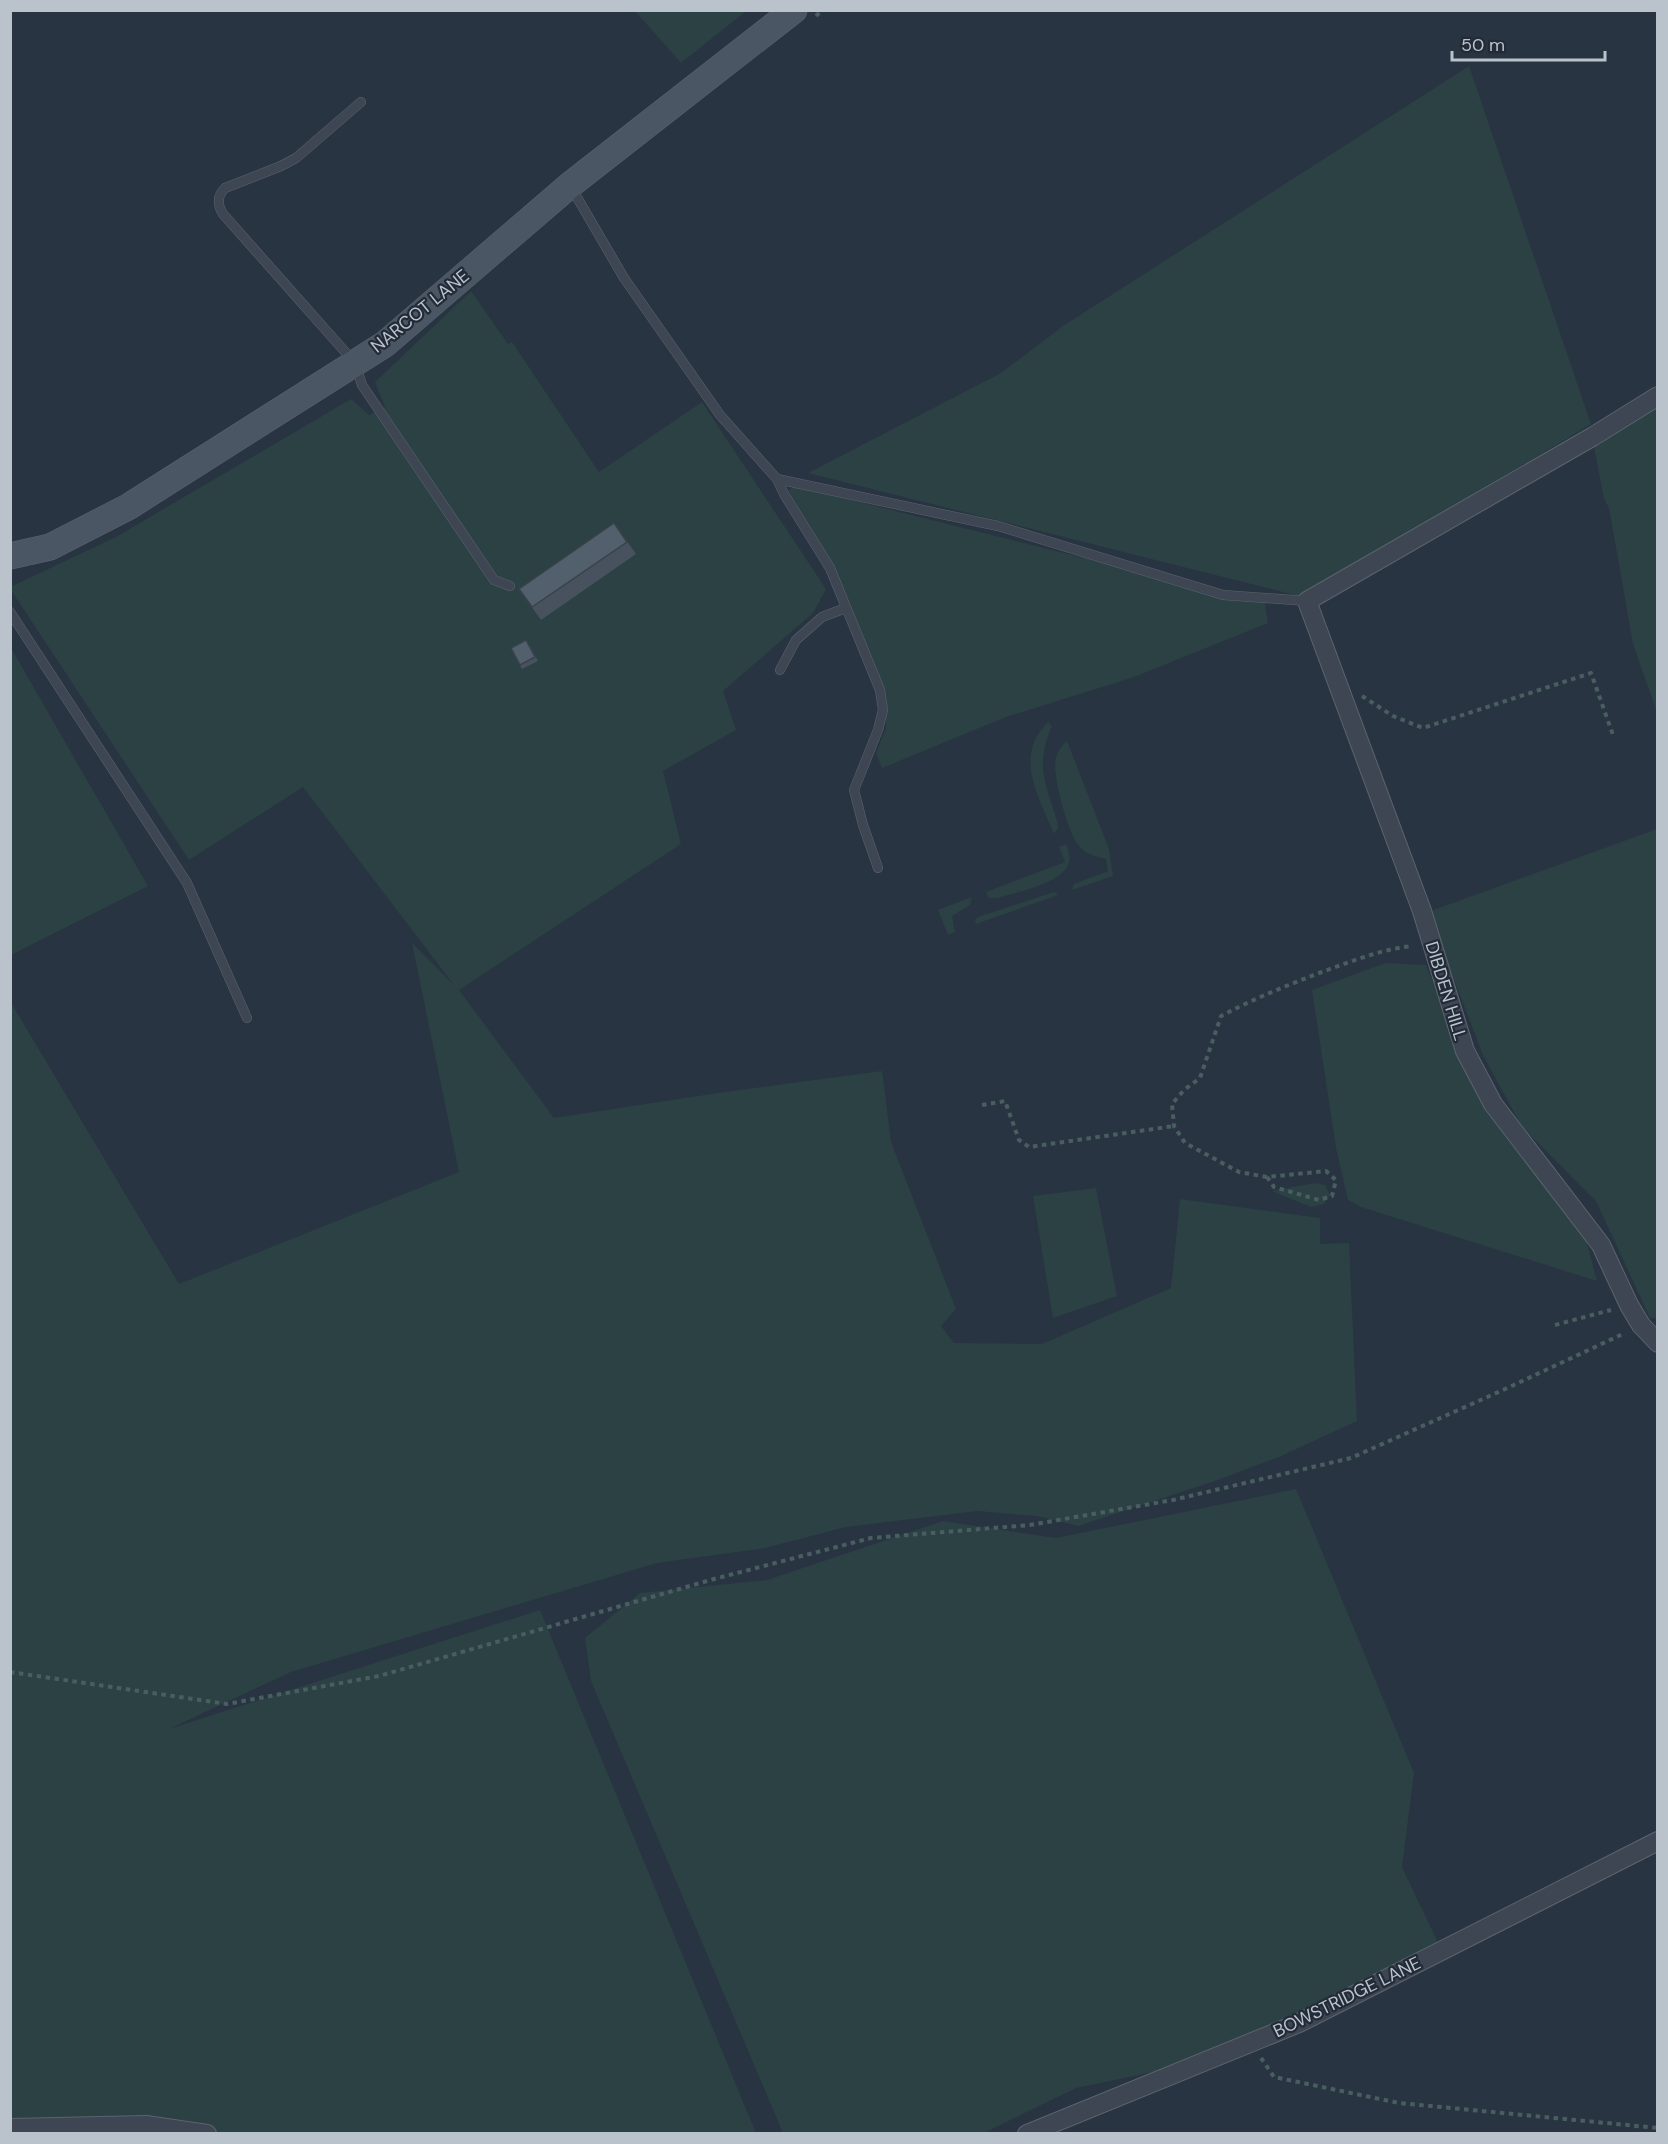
<svg xmlns="http://www.w3.org/2000/svg" width="1668" height="2144" viewBox="0 0 1668 2144" font-family="'DM Sans',sans-serif">
<style>
.green{fill:#2b4143}
.lines{fill:none;stroke-linecap:round;stroke-linejoin:round}
.lane-casing{stroke:#5b646f;stroke-width:10}
.street-casing{stroke:#5b646f;stroke-width:20}
.secondary-casing{stroke:#5b646f;stroke-width:27}
.path{stroke:#495e60;stroke-width:4;stroke-dasharray:4.5 4.5;stroke-linecap:butt}
.lane{stroke:#3d4652;stroke-width:9}
.street{stroke:#3d4652;stroke-width:18}
.secondary{stroke:#4b5664;stroke-width:26}
.wall{fill:#47525e}
.building{fill:#525f6d;stroke:#39424c;stroke-width:1.5}
.labels{text-anchor:middle;stroke-width:4.5;stroke-linejoin:round;paint-order:stroke}
.street-label{font-size:18px;fill:#bac2cc;stroke:#222b37}
</style>
<rect width="100%" height="100%" fill="#293442"/>
<g class="green">
<polygon points="635,11 746,11 681,63"/>
<polygon points="1469,66 1591,424 1303,597 808,473 1001,373 1063,326"/>
<polygon points="471,291 508,344 512,342 599,472 702,402 826,589 813,613 723,691 736,730 663,771 681,844 459,990 554,1118 718,1093 882,1071 891,1142 956,1309 941,1326 954,1343 1042,1344 1171,1288 1180,1199 1320,1218 1320,1244 1349,1243 1357,1421 1279,1457 1212,1482 1078,1526 1037,1516 977,1511 846,1527 765,1548 657,1563 291,1672 169,1729 540,1610 756,2133 207,2134 11,2128 10,1001 179,1284 459,1172 412,943 454,985 303,787 189,860 11,590 10,587 116,537 351,399 369,415 385,407 375,382"/>
<polygon points="1657,405 1657,712 1633,644 1609,508 1604,499 1593,442"/>
<polygon points="795,486 1265,603 1268,623 1134,677 1006,717 882,768 876,753 886,728 886,702 850,603 823,548 788,490"/>
<polygon points="11,648 148,886 11,955 10,955"/>
<path d="M1048,722L1052,726C1035,766 1045,781 1057,821L1058,828L1054,834C1039,797 1013,756 1048,722Z"/>
<path d="M1067,741L1109,849L1113,876L1072,890L1074,884L1108,871L1106,859C1097,857 1088,855 1081,848C1068,836 1055,783 1055,765C1055,755 1060,747 1067,741Z"/>
<polygon points="1657,829 1657,1318 1650,1318 1596,1201 1522,1127 1483,1055 1428,912"/>
<path d="M1066,844C1068,850 1071,856 1069,862C1064,883 1017,892 998,898H989L986,892L1065,862L1059,847Z"/>
<polygon points="1054,892 1058,895 976,924 975,920 978,917"/>
<polygon points="972,897 970,905 952,916 955,932 948,935 938,910"/>
<polygon points="1385,963 1426,965 1466,1065 1585,1236 1597,1281 1361,1207 1348,1200 1336,1148 1312,990"/>
<polygon points="1315,1183 1325,1185 1330,1195 1324,1204 1311,1207 1272,1191"/>
<polygon points="1096,1188 1117,1296 1053,1318 1033,1196"/>
<polygon points="1296,1489 1414,1773 1402,1867 1442,1951 1198,2063 1076,2088 984,2133 783,2133 591,1681 585,1638 640,1593 767,1580 943,1521 1056,1538"/>
</g>
<g class="lines">
<defs>
<g id="lane">
<path d="M361,102L296,158L281,166L225,188C217,196 217,204 223,214L355,363L362,385L494,580L510,586"/>
<polyline points="571,187 624,278 720,415 777,479 998,526 1223,595 1307,601"/>
<polyline points="777,479 784,494 830,568 880,690 883,710 878,730 854,790 863,825 878,868"/>
<polyline points="10,612 187,883 247,1018"/>
<polyline points="780,670 796,640 822,617 846,608"/>
</g>
<g id="street">
<polyline points="1658,396 1592,437 1307,601 1422,911 1465,1051 1493,1104 1601,1245 1629,1305 1641,1325 1658,1343"/>
<polyline points="10,2128 146,2125 207,2134"/>
<polyline points="1027,2134 1299,2023 1658,1841"/>
</g>
<polyline id="secondary" points="10,556 50,547 128,507 385,344 570,185 794,10"/>
</defs>
<use href="#lane" class="lane-casing"/>
<use href="#street" class="street-casing"/>
<use href="#secondary" class="secondary-casing"/>
<g class="path">
<polyline points="816,16 822,10"/>
<polyline points="1362,696 1393,716 1423,728 1591,673 1613,735"/>
<polyline points="982,1105 1005,1101 1019,1140 1029,1147 1174,1126"/>
<path d="M1267,1177L1274,1187L1319,1200L1332,1196L1336,1180L1326,1171L1267,1177L1239,1172L1185,1143L1174,1126L1172,1104L1184,1090L1200,1078L1221,1016C1253,999 1286,986 1319,973C1350,962 1381,949 1413,946"/>
<polyline points="1555,1325 1611,1310"/>
<polyline points="10,1672 227,1704 379,1676 714,1579 871,1538 1030,1525 1173,1500 1351,1458 1503,1390 1625,1333"/>
<polyline points="1261,2058 1274,2077 1399,2103 1658,2128"/>
</g>
<use href="#lane" class="lane"/>
<use href="#street" class="street"/>
<use href="#secondary" class="secondary"/>
</g>
<g class="wall">
<polygon points="614,523 636,554 541,620 519,589"/>
<polygon points="529,644 538,661 522,669 520,665"/>
</g>
<g class="building">
<polygon points="614,523 627,542 532,607 519,589"/>
<polygon points="526,640 535,657 520,665 511,648"/>
</g>
<g class="labels">
<g class="street-label">
<text transform="translate(420 311) rotate(-39)" y="6">NARCOT LANE</text>
<text transform="translate(1446 991) rotate(73)" y="6">DIBDEN HILL</text>
<text transform="translate(1347 1997) rotate(-26)" y="6">BOWSTRIDGE LANE</text>
</g>
</g>
<rect width="1668" height="2144" fill="none" stroke="#bac2cc" stroke-width="24"/>
<path d="M1452 51v9h153v-9" fill="none" stroke="#bac2cc" stroke-width="3"/>
<text x="1461" y="51" font-size="18" fill="#bac2cc" stroke="#222b37" stroke-width="4.5" paint-order="stroke">50 m</text>
</svg>
